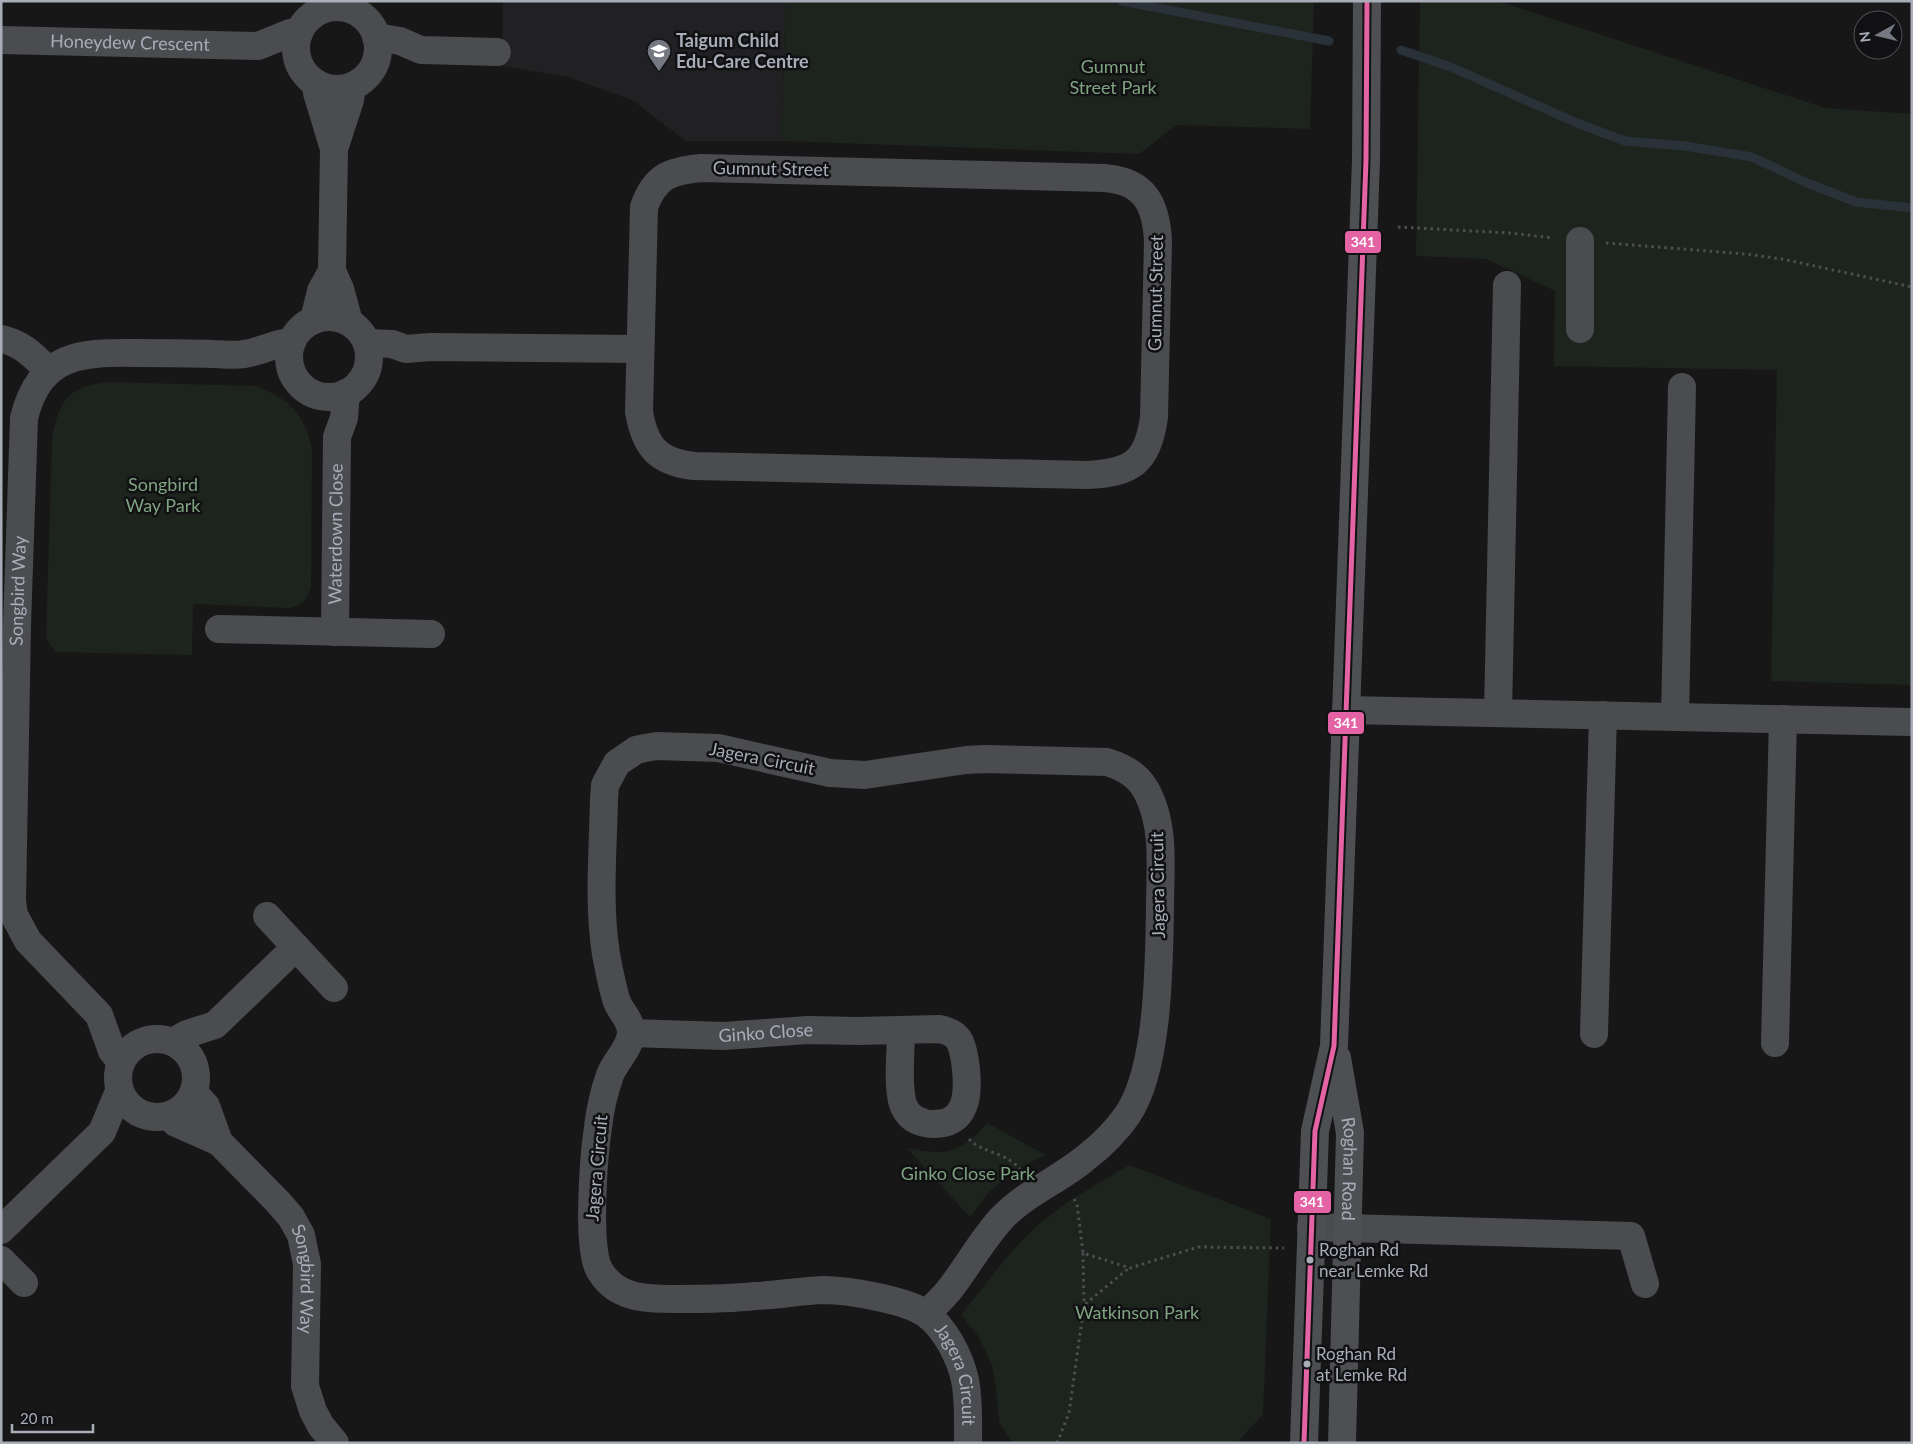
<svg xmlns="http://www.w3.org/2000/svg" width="1913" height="1444" viewBox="0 0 1913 1444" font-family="Lato,sans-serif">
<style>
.built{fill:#212123}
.green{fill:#1d241e}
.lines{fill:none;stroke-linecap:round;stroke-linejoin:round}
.stream{stroke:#2a3239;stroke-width:9}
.path{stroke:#4d4e52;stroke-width:3;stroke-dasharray:2.5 4;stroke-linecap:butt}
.minor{stroke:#4b4c50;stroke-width:28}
.major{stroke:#4d4f52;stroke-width:28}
.bus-1-casing{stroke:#111113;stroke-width:9}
.bus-1{stroke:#e463a4;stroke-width:5}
.bus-dot{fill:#a8adb8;stroke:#111113;stroke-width:2}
.labels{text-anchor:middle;stroke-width:5;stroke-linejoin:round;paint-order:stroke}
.bus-label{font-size:17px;fill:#a8adb8;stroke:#111113;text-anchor:start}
.poi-label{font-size:18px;font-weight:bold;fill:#a8adb8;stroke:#111113;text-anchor:start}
.street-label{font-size:18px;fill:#a8adb8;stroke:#111113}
.park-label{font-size:18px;fill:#7fa381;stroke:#111113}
.line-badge{stroke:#111113;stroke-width:2}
.badge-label{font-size:14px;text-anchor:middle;font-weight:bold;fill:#fff}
</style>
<rect width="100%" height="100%" fill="#171717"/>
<polygon class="built" points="503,1 786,1 781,141 686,141 632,100 568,77 502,66"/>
<g class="green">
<polygon points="786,1 1314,1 1310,129 1177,125 1139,154 781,141"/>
<polygon points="1420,1 1498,1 1825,108 1912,114 1912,685 1771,681 1777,370 1554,366 1555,291 1486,259 1416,256"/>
<path d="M110,382L256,386C288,398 305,414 312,449L311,588C306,600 302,605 290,608L193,604L192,655L55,652L46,638L52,439C59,399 69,386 110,382Z"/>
<path d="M987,1123L1046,1155L1015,1170L988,1193L970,1217L907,1148C945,1156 961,1154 987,1123Z"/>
<path d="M1129,1165L1271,1219L1263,1414L1237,1443H1013L999,1422L996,1387L992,1366L979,1337L961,1315C985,1286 1007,1253 1036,1227C1063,1203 1097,1184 1129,1165Z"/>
</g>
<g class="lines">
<g class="stream">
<polyline points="1122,1 1329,41"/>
<polyline points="1401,50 1451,67 1577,123 1625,141 1685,146 1752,157 1805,182 1856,202 1912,208"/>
</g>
<g class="path">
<polyline points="1398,227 1510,233 1553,238"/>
<polyline points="1606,243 1746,254 1782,259 1912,287"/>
<path d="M969,1139C983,1154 1005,1151 1021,1170"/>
<polyline points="1074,1199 1077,1204 1083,1253 1130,1268 1198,1247 1284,1248"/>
<polyline points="1083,1253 1084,1304"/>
<polyline points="1057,1443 1069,1413 1084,1305 1129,1268"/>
</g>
<g class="minor">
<circle cx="337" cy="48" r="41"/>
<polyline points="376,37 400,41 421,50 497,52"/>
<path id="s1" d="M1,40L258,46L290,33H299"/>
<polyline points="316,84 317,93 334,149 332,271 340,289 349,322"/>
<polyline points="334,149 350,100 352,87"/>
<path d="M701,168L1104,178C1144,181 1156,203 1158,241L1154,417C1148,463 1131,473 1087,475L694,466C658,462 645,447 639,412L644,207C655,176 670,171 701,168Z"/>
<circle cx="329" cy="357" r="40"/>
<polyline points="314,320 321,291 332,271"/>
<polyline points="1580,329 1580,241"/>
<path d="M1,339C22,343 35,357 49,371"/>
<polyline points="367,343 392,344 406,349 430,347 640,349"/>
<polyline points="219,629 431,634"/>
<path id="s2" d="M335,632L337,437L344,418L346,393"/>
<polyline points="1346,710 1912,722"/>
<polyline points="1498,713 1507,285"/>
<polyline points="1675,717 1682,387"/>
<polyline points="267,916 334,988"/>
<path id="s3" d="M631,1033L724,1036L808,1030L858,1031L938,1029C947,1030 956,1034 960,1042C964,1051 965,1060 966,1069C968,1090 968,1117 944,1123C937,1124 931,1125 925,1123C913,1120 907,1115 903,1104C897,1086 901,1050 901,1031"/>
<polyline points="1594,1034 1603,715"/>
<circle cx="157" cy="1078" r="39"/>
<polyline points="173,1042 187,1034 215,1025 296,947"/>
<polyline points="1775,1043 1783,719"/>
<path id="s4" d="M121,1062L112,1051L99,1015L28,941L14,915L12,901L17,625L24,418C40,354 80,352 137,353C162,353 188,353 213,354C223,354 234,356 244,354C260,352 274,343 292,342"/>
<polyline points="194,1093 206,1106 219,1142"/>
<path id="s5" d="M169,1116L176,1123L219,1142L278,1202L291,1217L301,1235L307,1264L305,1386L313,1411L321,1426L335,1443"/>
<polyline points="1311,1227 1631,1236 1645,1284"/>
<polyline points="1,1230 102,1132 119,1091"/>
<polyline points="1,1260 24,1283"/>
<path id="s6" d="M926,1314C934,1306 943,1298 950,1289C967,1267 982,1240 1001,1219C1024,1194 1057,1181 1083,1160C1100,1147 1116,1132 1128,1114C1159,1067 1159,964 1160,907C1160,870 1165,830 1149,796C1141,777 1126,768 1107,762L984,759L966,760L865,775L830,773L718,748L657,746L645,748L636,750L617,763L605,785L604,799C603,851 598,904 606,954C609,970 612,987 617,1002C621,1012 631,1020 631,1032C631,1048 615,1061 610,1075C604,1092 600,1110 598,1127C594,1154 586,1251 600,1271C617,1300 649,1299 678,1299C704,1299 729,1299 755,1296C778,1295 800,1291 823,1290C847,1290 907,1300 926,1314C945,1328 960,1357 965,1380C969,1400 968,1422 968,1443"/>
</g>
<g class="major">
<path id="s7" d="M1337,1058L1350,1133L1342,1443"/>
<polyline points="1304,1443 1315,1131 1334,1046 1366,160 1367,1"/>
</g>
<defs>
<polyline id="bus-1" points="1304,1443 1315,1131 1334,1046 1366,160 1367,1"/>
</defs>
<use href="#bus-1" class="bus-1-casing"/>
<use href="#bus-1" class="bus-1"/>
</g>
<defs>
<symbol id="school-pin" viewBox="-11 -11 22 30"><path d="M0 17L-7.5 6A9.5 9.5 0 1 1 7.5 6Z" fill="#757880" stroke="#111113"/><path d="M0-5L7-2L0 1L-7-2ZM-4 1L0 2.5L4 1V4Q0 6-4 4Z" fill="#fff"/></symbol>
</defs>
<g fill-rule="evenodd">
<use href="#school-pin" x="645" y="37" width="28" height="38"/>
</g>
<g class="bus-dot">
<circle cx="1310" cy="1260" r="4.5"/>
<circle cx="1307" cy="1364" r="4.5"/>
</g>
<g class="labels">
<g class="bus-label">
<text x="1319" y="1256">Roghan Rd<tspan x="1319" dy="21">near Lemke Rd</tspan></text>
<text x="1316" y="1360">Roghan Rd<tspan x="1316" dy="21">at Lemke Rd</tspan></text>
</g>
<g class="poi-label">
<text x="676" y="47">Taigum Child<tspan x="676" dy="21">Edu-Care Centre</tspan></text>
</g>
<g class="street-label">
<text dy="6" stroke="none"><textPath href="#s1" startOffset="129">Honeydew Crescent</textPath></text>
<text transform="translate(771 169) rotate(1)" y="6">Gumnut Street</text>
<text transform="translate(1156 293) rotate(-89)" y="6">Gumnut Street</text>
<text dy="6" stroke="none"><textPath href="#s2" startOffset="98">Waterdown Close</textPath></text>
<text dy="6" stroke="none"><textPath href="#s4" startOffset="509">Songbird Way</textPath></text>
<text transform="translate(762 759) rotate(11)" y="6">Jagera Circuit</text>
<text transform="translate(1158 885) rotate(-91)" y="6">Jagera Circuit</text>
<text dy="6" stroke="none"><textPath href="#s3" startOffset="135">Ginko Close</textPath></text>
<text transform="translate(597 1168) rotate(-85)" y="6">Jagera Circuit</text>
<text dy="6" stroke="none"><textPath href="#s7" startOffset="112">Roghan Road</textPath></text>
<text dy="6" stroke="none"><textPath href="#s5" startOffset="226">Songbird Way</textPath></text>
<text dy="6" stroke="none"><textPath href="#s6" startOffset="2100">Jagera Circuit</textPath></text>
</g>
<g class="park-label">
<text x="1113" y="73">Gumnut<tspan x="1113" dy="21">Street Park</tspan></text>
<text x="163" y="491">Songbird<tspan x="163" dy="21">Way Park</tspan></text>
<text x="968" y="1180">Ginko Close Park</text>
<text x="1137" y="1319">Watkinson Park</text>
</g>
</g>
<g class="line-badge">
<rect x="1344" y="230" width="38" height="24" rx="5" fill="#e463a4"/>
<rect x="1327" y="711" width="38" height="24" rx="5" fill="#e463a4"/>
<rect x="1293" y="1190" width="39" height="24" rx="5" fill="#e463a4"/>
</g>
<g class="badge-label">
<text x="1363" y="247">341</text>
<text x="1346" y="728">341</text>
<text x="1312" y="1207">341</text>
</g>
<rect width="1913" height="1444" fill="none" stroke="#a8adb8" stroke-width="5"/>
<g transform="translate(1878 35) rotate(262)"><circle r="24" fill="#111113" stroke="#4d4f55"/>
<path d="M0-4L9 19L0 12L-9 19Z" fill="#757880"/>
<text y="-8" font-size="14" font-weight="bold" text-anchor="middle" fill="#a8adb8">N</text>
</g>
<path d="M12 1424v8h81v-8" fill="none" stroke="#a8adb8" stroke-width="2.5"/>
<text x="20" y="1424" font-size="15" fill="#a8adb8" stroke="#111113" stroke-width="4" paint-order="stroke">20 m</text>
</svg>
